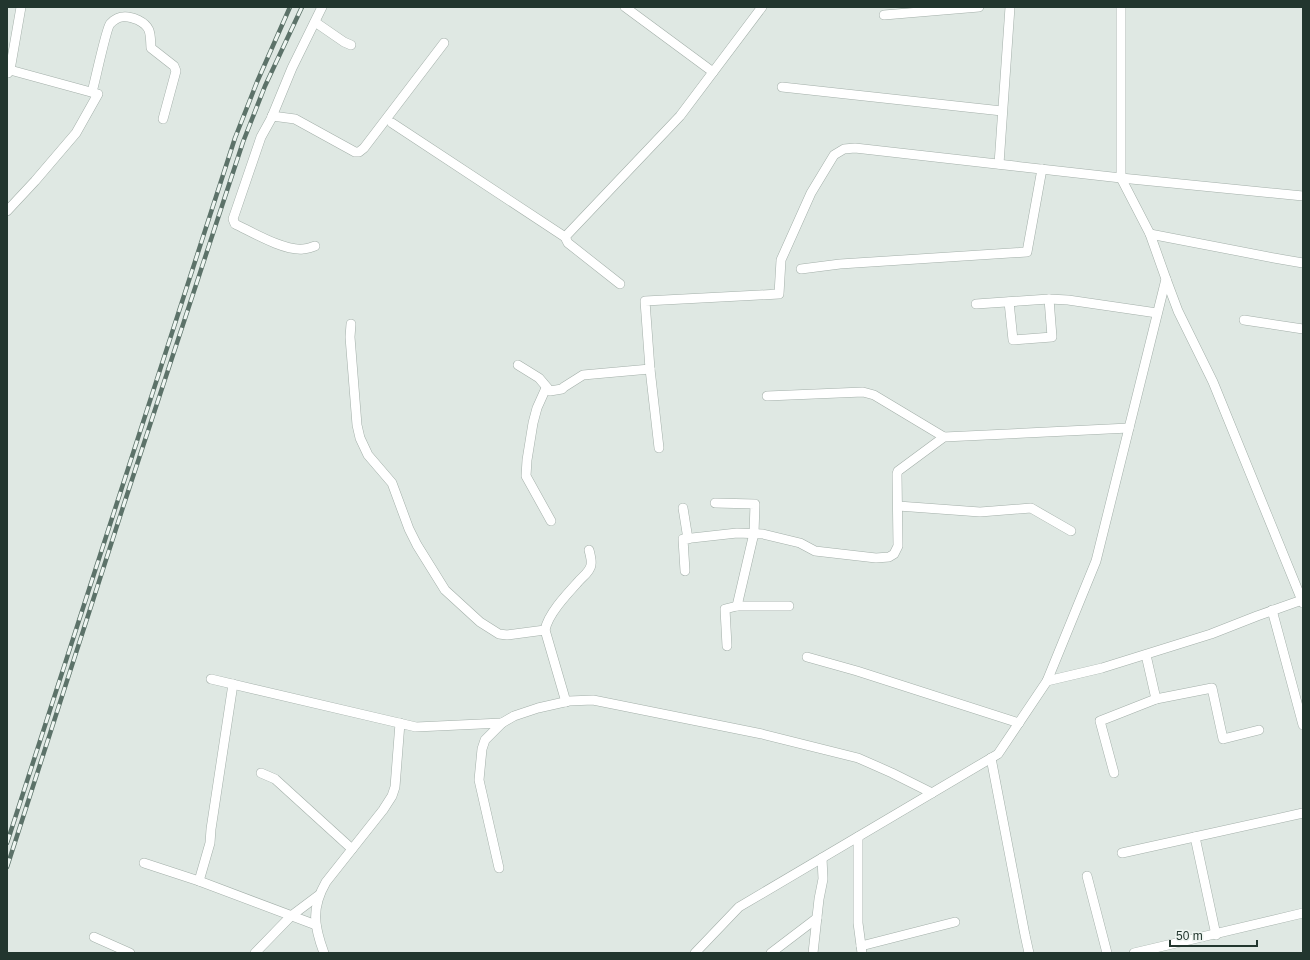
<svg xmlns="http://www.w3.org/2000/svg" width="1310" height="960" viewBox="0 0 1310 960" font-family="Helvetica,sans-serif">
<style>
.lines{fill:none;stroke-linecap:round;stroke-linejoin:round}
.street-casing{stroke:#a3afa9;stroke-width:10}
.street{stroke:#fff;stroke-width:9}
.rail-casing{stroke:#5c7269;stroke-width:4.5}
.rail{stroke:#eef5f1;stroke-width:3;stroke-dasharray:9;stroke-linecap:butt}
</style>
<rect width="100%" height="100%" fill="#dfe8e3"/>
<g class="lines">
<defs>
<g id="street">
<polyline points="625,7 713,72"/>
<polyline points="884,15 979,7"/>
<polyline points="315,22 344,42 351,45"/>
<polyline points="8,73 10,70 21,7"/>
<polyline points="782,87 1002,111"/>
<path d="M92,92C95,82 106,29 110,24C118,15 127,15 138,20C152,27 150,34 151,48L174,66L176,71L163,119"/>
<polyline points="272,116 295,119 355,152 359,152 364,148 444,43"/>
<polyline points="392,123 565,237 568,243 620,284"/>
<polyline points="999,164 1010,7"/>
<polyline points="7,211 35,181 76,133 98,94 10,70"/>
<polyline points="1150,234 1274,258 1303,263"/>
<polyline points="565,237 680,116 762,7"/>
<path d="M315,246C312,247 307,249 303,249C284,251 252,232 235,224L233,219L261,137L271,119L292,68L322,7"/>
<polyline points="801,269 840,264 1027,252 1042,169"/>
<polyline points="1166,279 1178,311 1213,382 1303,603"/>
<polyline points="1009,302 1013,340 1052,337 1049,299"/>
<polyline points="976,304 1049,299 1068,300 1157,313"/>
<polyline points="1244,320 1303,329"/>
<polyline points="351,324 350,337 357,425 360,438 368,455 392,483 409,529 417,545 445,590 480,622 499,634 507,635 545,630"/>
<polyline points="518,365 539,378 550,391 562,389 564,387 583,375 650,369"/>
<polyline points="546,388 537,408 533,423 527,460 526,476 551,521"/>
<polyline points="767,396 863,392 874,395 944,437"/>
<polyline points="659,448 650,369 645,301 779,294 781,260 811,193 834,155 844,149 855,148 1121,178 1303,196"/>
<polyline points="715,503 755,504 754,533 737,606"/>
<polyline points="898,506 980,512 1031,508 1071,531"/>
<polyline points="683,508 688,539"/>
<polyline points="685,571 683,539 737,533 763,534 800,543 815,551 876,558 889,557 894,554 898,546 897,474 898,471 944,437 1129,428"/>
<polyline points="1272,610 1303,725"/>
<polyline points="727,646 725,609 737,606 789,606"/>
<polyline points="1146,655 1156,699"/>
<polyline points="807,657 857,671 1019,723"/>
<polyline points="211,679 416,727 502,723"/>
<polyline points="1047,681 1102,668 1211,634 1257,616 1302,600"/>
<path d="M566,702L545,630C548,614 567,594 578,582C582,577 590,572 591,565C592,561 590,554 589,550"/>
<polyline points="991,758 1025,935 1029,953"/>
<polyline points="261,773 275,779 352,849"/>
<polyline points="1114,773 1100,721 1156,699 1212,688 1223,739 1259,730"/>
<polyline points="858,837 858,923 862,953"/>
<polyline points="1195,837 1216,935"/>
<polyline points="1122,853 1303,813"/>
<polyline points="144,863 199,881 316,925"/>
<polyline points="499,868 479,780 482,749 485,740 502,723 514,716 538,708 569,701 593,700 762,734 858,758 892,773 932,793"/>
<polyline points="1087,876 1107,953"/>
<polyline points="199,881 210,843 211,829 233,684"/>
<polyline points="94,937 130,953"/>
<polyline points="861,946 955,922"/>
<polyline points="255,953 291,916 319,895"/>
<path d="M324,953C314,926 311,908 326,882L383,810L392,796L395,787L400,723"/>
<polyline points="695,953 739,907 998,754 1047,681 1096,561 1166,279 1150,234 1121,178 1121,7"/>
<polyline points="771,953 817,918"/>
<polyline points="813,953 819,899 823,879 822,858"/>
<polyline points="1134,953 1303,913"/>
</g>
</defs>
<use href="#street" class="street-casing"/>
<use href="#street" class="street"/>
<defs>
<g id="rail">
<polyline points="7,843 235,138 257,82 290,7"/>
<polyline points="7,867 124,504 243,142 265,86 302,7"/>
</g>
</defs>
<use href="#rail" class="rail-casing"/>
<use href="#rail" class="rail"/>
</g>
<rect width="1310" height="960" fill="none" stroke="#22362e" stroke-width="16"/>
<path d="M1170 940v6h87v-6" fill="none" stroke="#22362e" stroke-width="2"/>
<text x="1176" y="940" font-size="12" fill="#22362e" stroke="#eef5f1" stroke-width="3" paint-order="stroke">50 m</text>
</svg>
